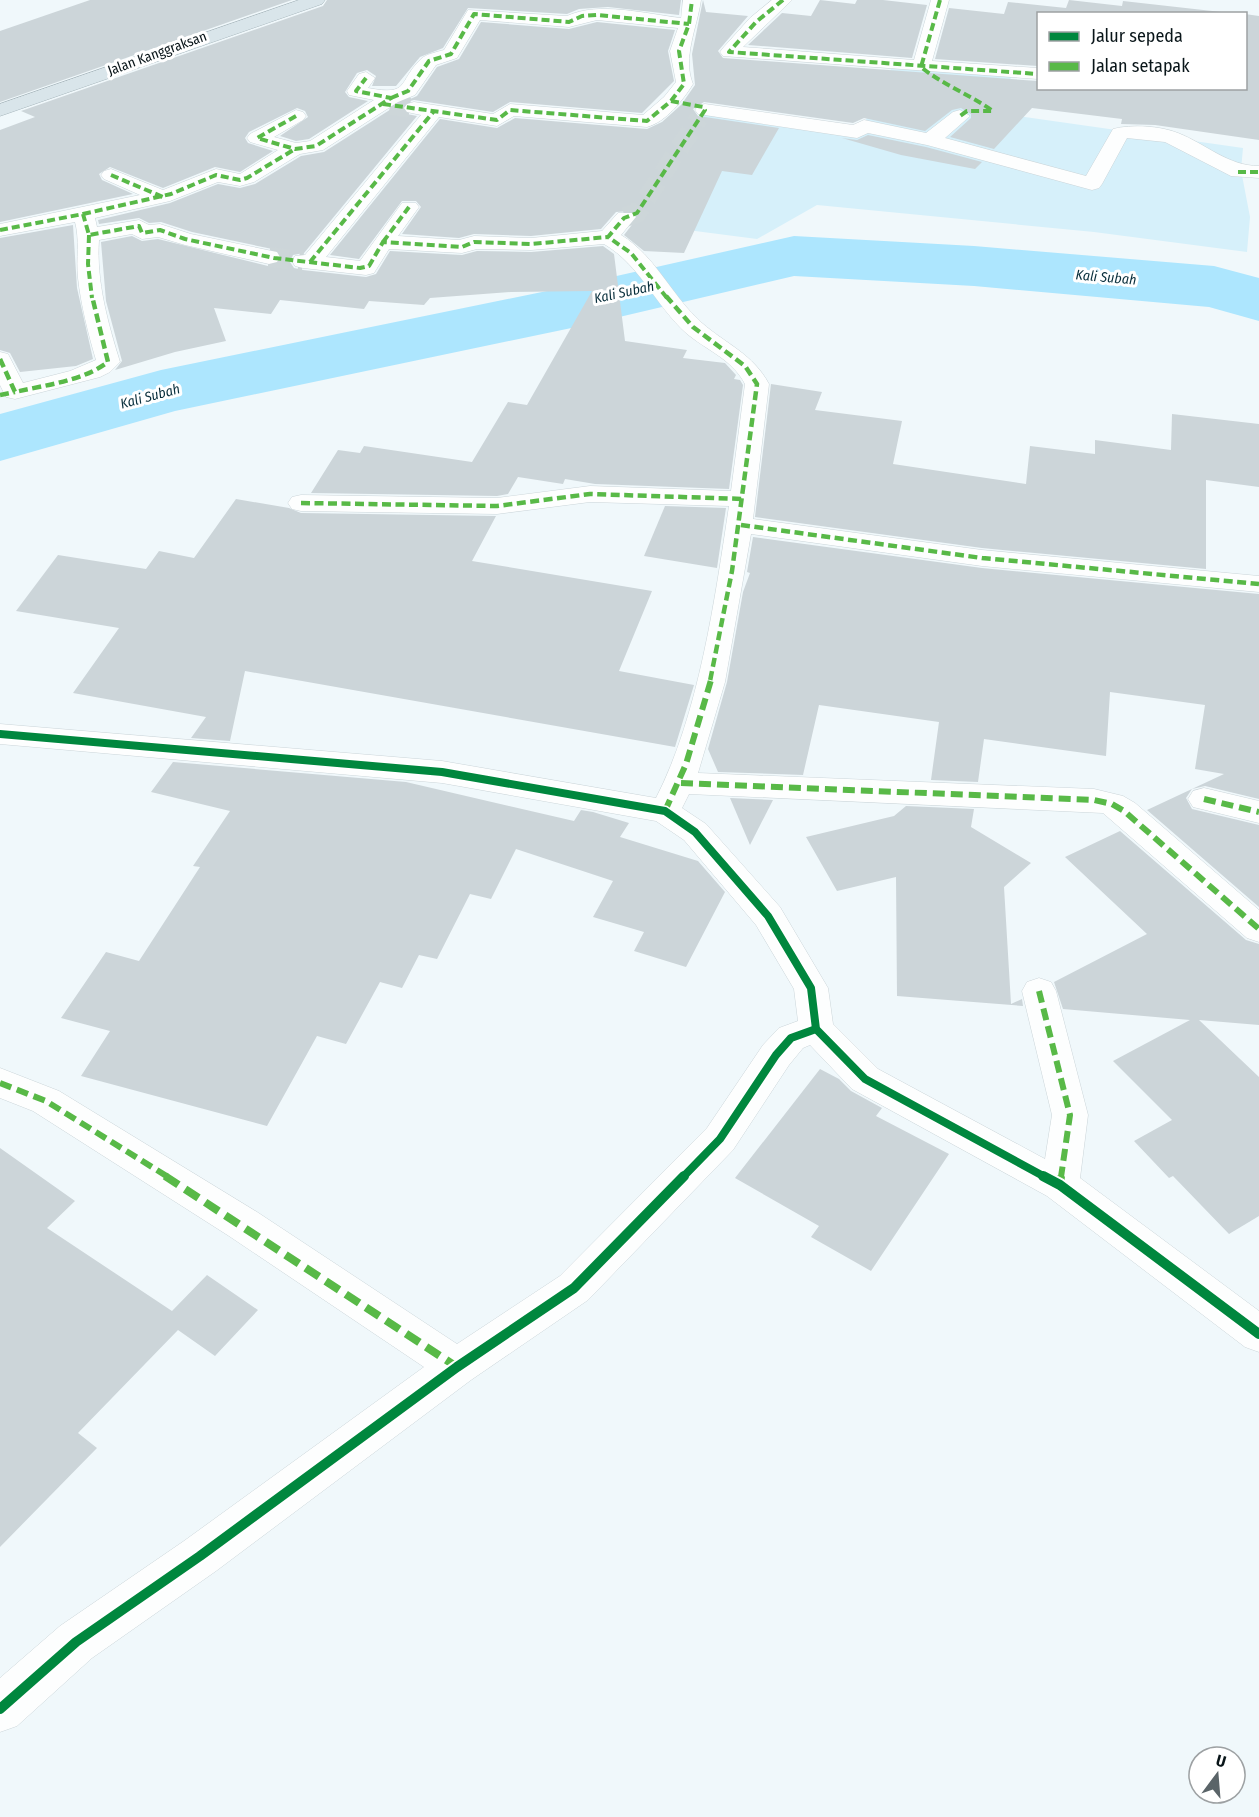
<svg xmlns="http://www.w3.org/2000/svg" width="1259" height="1817" viewBox="0 0 1259 1817" font-family="'Fira Sans Condensed',sans-serif">
<style>
.green{fill:#d6f0fa}
.lines{fill:none;stroke-linecap:round;stroke-linejoin:round}
.river{fill:#ade6fe;fill-rule:evenodd}
.building{fill:#ccd5d9}
.minor-tunnel{stroke:#cdd6d9;stroke-width:20;stroke-dasharray:20 10;stroke-linecap:butt}
.minor-casing{stroke:#cbd5d9;stroke-width:1}
.highway-casing{stroke:#a5b4ba;stroke-width:1}
.minor{fill:#fdfefe;fill-rule:evenodd}
.highway{fill:#d9e5ea;fill-rule:evenodd}
.quiet-far3{stroke:#58b947;stroke-width:4;stroke-dasharray:8 4;stroke-linecap:butt}
.quiet-far2{stroke:#58b947;stroke-width:4.5;stroke-dasharray:9 4.5;stroke-linecap:butt}
.quiet-far1{stroke:#58b947;stroke-width:6;stroke-dasharray:12 6;stroke-linecap:butt}
.quiet{stroke:#58b947;stroke-width:8;stroke-dasharray:16 8;stroke-linecap:butt}
.cycleway-far1-casing{stroke:#fff;stroke-width:11}
.cycleway-casing{stroke:#fff;stroke-width:14}
.cycleway-far1{stroke:#00873e;stroke-width:8}
.cycleway{stroke:#00873e;stroke-width:10}
.labels{text-anchor:middle;stroke-width:6;stroke-linejoin:round;paint-order:stroke}
.far-street-label{font-size:14px;fill:#091519;stroke:#fff}
.far-water-label{font-size:14px;font-style:italic;fill:#082e3b;stroke:#fff}
</style>
<rect width="100%" height="100%" fill="#f0f8fb"/>
<polygon class="green" points="891,69 1012,75 996,113 1243,148 1241,170 1250,217 1247,252 1094,232 817,205 757,239 641,224 682,149 705,113 859,134"/>
<g class="lines">
<polygon class="river" points="794,236 974,246 1214,266 1259,278 1259,321 1209,307 974,286 794,276 581,326 175,411 0,461 0,414 161,370 581,284"/>
</g>
<g class="building">
<polygon points="90,0 292,0 0,102 0,31"/>
<polygon points="327,0 681,0 679,15 608,7 579,9 567,14 468,8 443,48 420,57 396,86 372,86 376,76 367,70 357,73 345,92 349,97 368,101 309,139 296,141 280,136 308,117 305,111 297,108 249,132 245,138 248,143 273,151 240,172 215,167 163,188 110,167 99,174 102,180 133,194 0,222 0,130 35,117 21,111 323,6"/>
<polygon points="703,0 706,12 748,16 718,51 723,58 1038,81 1038,88 1245,88 1245,14 1259,16 1259,140 1155,125 1121,124 1122,119 1032,108 994,149 950,137 971,118 971,114 961,108 952,110 925,131 864,118 853,123 704,102 693,109 698,116 779,128 752,175 722,171 684,253 644,251 624,235 638,217 632,211 616,212 601,229 531,236 474,234 459,238 402,234 421,207 416,201 402,201 359,259 330,255 440,119 497,128 515,118 647,129 662,122 681,105 695,85 692,54"/>
<polygon points="820,0 855,4 857,0 883,0 927,5 912,58 748,45 782,13 811,16"/>
<polygon points="1069,0 1122,6 1123,1 1239,14 1038,14 1038,66 935,59 949,8 1004,14 1008,2 1066,8"/>
<polygon points="481,22 569,29 597,22 675,30 668,51 674,81 642,113 510,102 493,112 414,100 406,102 402,109 407,114 417,116 304,253 293,255 290,262 294,268 303,270 366,277 376,274 390,251 462,255 477,251 531,252 603,246 614,254 625,341 687,350 683,358 725,363 736,375 734,379 740,380 743,385 729,489 595,484 565,479 563,484 518,477 508,494 497,496 311,493 338,450 360,453 364,446 472,462 508,402 527,405 592,291 511,292 430,298 424,305 369,301 364,309 280,300 271,314 214,308 226,341 175,352 115,370 122,361 106,301 101,242 132,236 142,241 158,239 268,266 279,263 282,256 277,250 192,232 161,222 149,223 139,218 99,224 98,220 170,203 218,184 240,188 255,184 301,156 324,152 399,104 417,96 437,67 459,59"/>
<polygon points="868,135 926,147 982,162 975,169 901,155 842,138 857,140"/>
<polygon points="73,225 77,288 93,359 76,366 20,372 10,353 0,350 0,238"/>
<polygon points="771,384 822,392 815,410 902,421 893,464 1026,484 1030,446 1095,454 1095,440 1171,450 1172,414 1259,424 1259,487 1206,480 1206,569 982,548 755,517"/>
<polygon points="236,499 289,508 301,513 496,516 472,561 652,591 619,671 694,685 675,747 245,671 230,741 191,738 206,717 73,693 119,628 16,611 58,555 146,569 159,551 194,558"/>
<polygon points="665,506 726,508 717,568 644,556"/>
<polygon points="753,537 982,568 1259,594 1259,799 1205,786 1192,789 1186,798 1192,809 1259,825 1259,907 1147,810 1224,774 1195,769 1205,705 1110,692 1106,756 984,739 978,782 931,780 939,722 819,705 803,775 718,772 708,749 727,682 743,592 750,573 747,572"/>
<polygon points="173,762 406,782 574,821 581,810 593,812 629,823 620,837 698,861 725,892 686,967 634,951 644,932 593,917 613,881 516,849 491,899 470,894 437,959 419,955 402,988 380,982 346,1044 317,1036 267,1126 81,1076 110,1031 61,1018 106,952 139,961 200,867 193,866 230,811 151,792"/>
<polygon points="730,798 773,800 750,845"/>
<polygon points="906,806 974,809 971,827 1031,863 1004,887 1011,1004 1022,999 1023,1006 897,996 896,877 837,891 806,837 894,816"/>
<polygon points="1120,831 1246,940 1259,944 1259,1025 1199,1020 1259,1077 1259,1216 1229,1234 1173,1176 1169,1178 1134,1141 1172,1120 1113,1061 1190,1020 1063,1009 1054,982 1147,934 1065,857"/>
<polygon points="820,1069 839,1079 851,1091 882,1108 876,1116 949,1154 871,1271 811,1237 819,1226 735,1178"/>
<polygon points="0,1148 75,1201 47,1228 172,1311 207,1275 258,1310 215,1356 178,1330 78,1433 97,1448 0,1547"/>
</g>
<g class="lines">
<g class="minor-tunnel">
<polyline points="390,105 412,108"/>
<polyline points="625,217 637,213 699,118"/>
<polyline points="269,257 303,261"/>
</g>
<defs>
<g id="minor">
<path d="M683,0H701C697,28 682,58 693,84C683,100 666,122 647,127L514,116L497,126L439,117L326,257L360,261L402,203H416L419,207L398,236L459,240L474,236L531,238L602,231L618,213H632L636,217L621,235C656,256 672,297 702,323C726,344 753,354 769,384L753,519L982,550L1259,576V592L982,566L751,534L725,682L698,773L1094,789L1123,796L1135,803L1259,910V942L1247,938L1103,813L689,794L682,808L706,824L780,907L828,988L833,1024L878,1069L1045,1159L1052,1115L1022,991L1027,982L1039,978L1051,982L1056,991L1088,1115L1080,1178L1259,1311V1352L1245,1347L1047,1196L852,1089L810,1045L803,1048L789,1065L733,1150L588,1300L471,1380L216,1571L92,1658L17,1726L0,1732V1678L60,1626L184,1541L424,1367L229,1236L33,1111L0,1098V1068L59,1091L257,1212L457,1344L560,1276L707,1128L763,1045L779,1028L798,1021L794,989L756,925L684,840L656,821L442,783L0,744V724L442,761L656,798C699,714 715,599 729,506L590,502L497,514L301,511L292,509L288,503L292,497L301,495L497,498L590,486L731,491L745,384C732,359 706,350 686,333C656,306 640,265 604,244L531,250L477,249L462,253L389,249L374,273L366,275L303,268L295,266L292,261L295,256L305,255L421,115L407,112L404,108L407,104L414,102L493,114L510,104L643,115L664,97L676,82L670,51L678,28L597,20L569,27L480,20L457,58L436,65L415,95L398,102L323,150L300,154L254,182L240,186L218,182L170,201L95,218L97,227L139,220L149,225L160,224L191,234L277,252L280,257L277,262L269,264L185,245L158,237L142,239L132,234L99,240C96,281 108,323 120,362L110,372L100,377L15,399L6,397L0,385V352L8,354L23,383L70,371L96,360C88,333 81,305 78,278C76,259 80,240 75,222L0,236V224L140,195L104,179L101,175L104,171L111,169L163,190L216,169L240,174L278,150L250,142L247,138L250,134L296,110L303,112L306,116L303,120L274,137L296,143L310,141L374,100L349,95L347,91L359,74L366,72L375,78L368,88C411,96 397,82 421,59C426,54 437,52 444,50L468,10L567,16C599,1 646,14 681,18Z"/>
<polygon points="772,0 792,0 743,47 914,60 931,0 949,0 932,61 1038,68 1038,79 723,56 720,52 723,48 750,18"/>
<path d="M705,104L853,125L864,120L926,133L953,112L960,110L970,116L945,138L1086,176L1113,129C1131,124 1161,126 1178,133C1206,144 1228,166 1259,166V178L1231,176L1165,142L1127,138L1102,184L1099,188L1092,190L927,145L868,133L857,138L698,114L695,110L698,106Z"/>
<polygon points="1204,788 1259,801 1259,823 1193,807 1188,799 1193,791"/>
</g>
<polygon id="highway" points="299,0 325,0 322,4 0,116 0,104"/>
</defs>
<use href="#minor" class="minor-casing"/>
<use href="#highway" class="highway-casing"/>
<use href="#minor" class="minor"/>
<use href="#highway" class="highway"/>
<g class="quiet-far3">
<polyline points="783,0 756,22 729,52 1038,74"/>
<path d="M940,0L921,67C943,85 969,94 993,111H967L960,116"/>
<polyline points="391,98 408,91 429,61 451,54 474,14 569,22 582,16 597,15 689,24"/>
<polyline points="383,104 497,120 510,110 647,121 671,101 684,84 679,51 689,24 692,0"/>
<polyline points="296,116 257,138 295,149 316,146 391,98 356,91 366,78"/>
<polyline points="1238,172 1259,172"/>
<polyline points="111,175 163,197"/>
<polyline points="83,214 171,194 216,175 240,180 247,178 295,149"/>
<polyline points="0,230 83,214 89,235 139,226 142,233 160,230 185,239 274,258 360,268 369,266 383,242 462,247 474,242 531,244 608,237"/>
<polyline points="89,235 88,264 92,298"/>
<polyline points="383,242 409,207"/>
<polyline points="310,262 434,111"/>
<polyline points="667,298 631,253 608,237 624,218 637,213 705,110 703,107 671,101"/>
</g>
<g class="quiet-far2">
<polyline points="666,296 693,327 745,366 757,384 732,571 710,681"/>
<path d="M0,359L15,392C45,385 83,381 108,362L92,296"/>
<polyline points="0,395 15,392"/>
<polyline points="301,503 497,506 590,494 744,499"/>
<polyline points="741,525 982,558 1259,584"/>
</g>
<g class="quiet-far1">
<polyline points="681,783 1094,800 1112,804 1124,811 1259,929"/>
<polyline points="1204,799 1259,812"/>
<polyline points="665,811 686,764 711,680"/>
<polyline points="1039,991 1070,1115 1061,1177"/>
<polyline points="0,1083 46,1101 168,1177"/>
</g>
<g class="quiet">
<polyline points="165,1176 457,1367"/>
<polyline points="1060,1185 1061,1176"/>
</g>
<defs>
<g id="cycleway-far1">
<polyline points="0,734 442,772 665,811 695,832 768,916 811,988 816,1029 865,1079 1045,1177"/>
<polyline points="683,1177 720,1139 776,1055 791,1038 816,1029"/>
</g>
<g id="cycleway">
<polyline points="1043,1176 1060,1185 1259,1334"/>
<polyline points="0,1709 76,1642 200,1556 457,1367 574,1288 684,1176"/>
</g>
</defs>
<use href="#cycleway-far1" class="cycleway-far1-casing"/>
<use href="#cycleway" class="cycleway-casing"/>
<use href="#cycleway-far1" class="cycleway-far1"/>
<use href="#cycleway" class="cycleway"/>
</g>
<g class="labels">
<g class="far-street-label">
<text transform="translate(157 53) rotate(-20)" y="5">Jalan Kanggraksan</text>
</g>
<g class="far-water-label">
<text transform="translate(1106 277) rotate(5)" y="5">Kali Subah</text>
<text transform="translate(624 292) rotate(-12)" y="5">Kali Subah</text>
<text transform="translate(150 396) rotate(-15)" y="5">Kali Subah</text>
</g>
</g>
<rect x="1037" y="12" width="210" height="78" fill="#ffffff" stroke="#9da1a3" stroke-width="1.5"/>
<rect x="1049" y="32" width="30" height="9" fill="#00873e" stroke="#9da1a3" stroke-width="1.5"/>
<text x="1091" y="42" font-size="18" fill="#091519">Jalur sepeda</text>
<rect x="1049" y="62" width="30" height="9" fill="#58b947" stroke="#9da1a3" stroke-width="1.5"/>
<text x="1091" y="72" font-size="18" fill="#091519">Jalan setapak</text>
<g transform="translate(1217 1775) rotate(16)"><circle r="28" fill="#ffffff" stroke="#9da1a3" stroke-width="1.5"/>
<path d="M0-4.5L10 22L0 15L-10 22Z" fill="#5a6468"/>
<text y="-9" font-size="16" font-weight="bold" text-anchor="middle" fill="#091519">U</text>
</g>
</svg>
